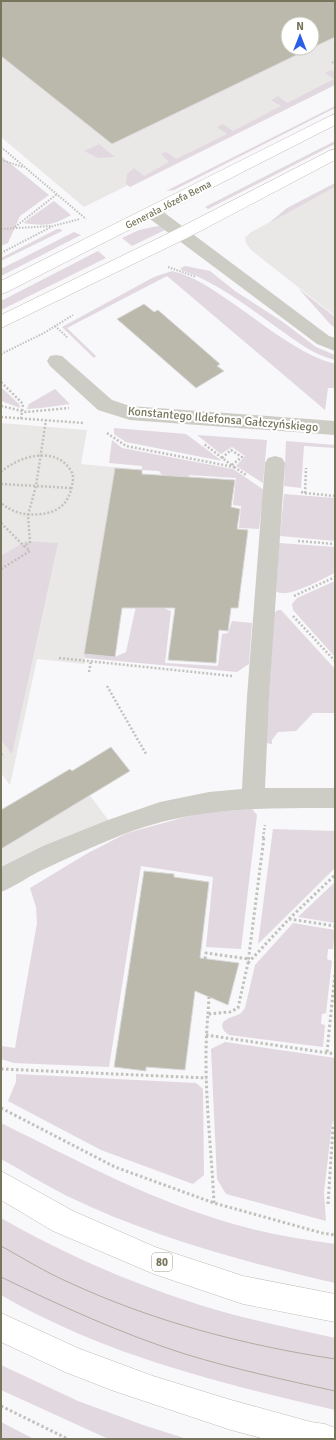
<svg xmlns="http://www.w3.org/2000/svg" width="336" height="1440" viewBox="0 0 336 1440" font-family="Signika,sans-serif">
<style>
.built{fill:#e9e8e7;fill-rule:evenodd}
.green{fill:#e2d8e0}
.building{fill:#bbb9ab;stroke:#dad9db}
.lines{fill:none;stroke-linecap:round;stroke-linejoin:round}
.major-casing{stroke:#bebdb4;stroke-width:1}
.path-far2{stroke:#c2c2bc;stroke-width:2;stroke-dasharray:1.5 1.5;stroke-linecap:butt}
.path-far1{stroke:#c2c2bc;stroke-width:2.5;stroke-dasharray:2 2;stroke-linecap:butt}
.path{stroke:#c2c2bc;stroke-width:3;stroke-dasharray:2.5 2.5;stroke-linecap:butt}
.minor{fill:#cdccc5;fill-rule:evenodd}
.major{fill:#fff;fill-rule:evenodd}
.tram{stroke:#afaea1;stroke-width:1}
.labels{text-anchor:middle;stroke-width:4;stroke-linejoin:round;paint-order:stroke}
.far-street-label{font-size:10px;fill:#77755b;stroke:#fff}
.shield{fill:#fff;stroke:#a09e8c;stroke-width:1}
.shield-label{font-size:11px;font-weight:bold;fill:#77755b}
.street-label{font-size:12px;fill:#77755b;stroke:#fff}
</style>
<rect width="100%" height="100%" fill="#f8f7fa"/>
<g class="built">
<path d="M1,1H335V82L84,207L1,137ZM288,24H312V48H288Z"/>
<polygon points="335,187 335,316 251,250 246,243 245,238 251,232"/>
<polygon points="1,423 87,430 81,464 142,470 115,657 84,654 85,664 37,659 10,785 1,773"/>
<polygon points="70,769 109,821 1,884 1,810"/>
</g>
<g class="green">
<polygon points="331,70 335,72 335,85 130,187 126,184 127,174 134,168 144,176 169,162 161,154 166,152 176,159 227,134 217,127 223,124 233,131 281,106 271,100 278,96 287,103 334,79 325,73"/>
<polygon points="335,106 335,108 174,190 166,191"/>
<polygon points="335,141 335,144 208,209 205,207"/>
<polygon points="99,144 115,157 98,158 84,151"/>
<polygon points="1,156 49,195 20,216 8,243 1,246"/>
<polygon points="335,183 335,187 269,223 287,208"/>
<path d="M54,201L71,215C51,226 46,226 23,223Z"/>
<polygon points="158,226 164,227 165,230 132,246 122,238 139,230"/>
<polygon points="57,229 61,229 62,231 1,261 1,258"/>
<polygon points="74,232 81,235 1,276 1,269"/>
<polygon points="98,251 106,258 1,310 1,301"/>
<path d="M185,266L210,271L235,291L283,322L316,347L335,355V360C314,355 296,341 279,329C248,307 217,282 181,270V268Z"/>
<path d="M172,271C194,276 212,289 231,302C264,324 296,353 335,364V388H328L325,410L167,276L67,328L96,356L94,358L62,327L154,277Z"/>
<polygon points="298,288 335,317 335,328 330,324"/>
<polygon points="1,387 19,404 20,408 1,401"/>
<polygon points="55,389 70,404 41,408 27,409 29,404"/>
<polygon points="114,428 186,434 222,461 126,442 114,434"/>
<polygon points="197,435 267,440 263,483 236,466 245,456 232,447 221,454"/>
<polygon points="112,440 122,448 233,469 264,490 259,529 239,528 241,506 233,505 236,478 189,475 183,517 165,609 171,611 165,663 218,666 222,634 228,633 232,621 252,623 249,664 237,672 85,658 84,654 115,657 126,652 164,478 159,471 142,470 142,466 109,463"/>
<polygon points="286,441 335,445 335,448 304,446 301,488 284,486"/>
<polygon points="284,494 335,498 335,541 280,536"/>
<polygon points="26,541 58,543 12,754 1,740 1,556"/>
<path d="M279,543L335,547V573C323,578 287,600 276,591Z"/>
<polygon points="335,581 335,657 293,610 292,604 297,598"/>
<polygon points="278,610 281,610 335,669 335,713 313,713 296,731 278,732 272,740 272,744 266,743 274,613"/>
<polygon points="252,809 257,815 241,949 206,947 213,877 141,866 109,1067 14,1063 1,1059 1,1046 15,1048 37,923 36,907 30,888 88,853 127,833 200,813"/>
<polygon points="273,829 335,831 335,868 258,944"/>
<polygon points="335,882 335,923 298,917"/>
<polygon points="293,923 335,930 333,949 328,949 327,959 332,961 326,1013 322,1014 321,1024 325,1025 323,1047 229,1035 224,1031 222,1026 223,1022 229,1018 240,1014 245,1008 255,965"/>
<polygon points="225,1042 335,1058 335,1119 332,1124 324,1192 326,1221 226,1194 217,1179 211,1049"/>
<polygon points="16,1074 196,1083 203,1089 204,1175 193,1184 101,1150 8,1101 16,1082"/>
<path d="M1,1123C78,1161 154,1202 237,1225C269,1234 302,1239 335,1244V1283C244,1262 152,1237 67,1196C45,1185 23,1171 1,1159Z"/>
<path d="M1,1218C73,1259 151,1292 231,1314C265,1323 300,1330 335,1338V1410C220,1383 104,1355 1,1295Z"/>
<polygon points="1,1365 78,1401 143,1425 187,1439 111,1439 104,1437 1,1390"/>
<polygon points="1,1422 34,1439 1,1439"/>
</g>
<g class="building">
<polygon points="1,1 335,1 335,37 312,48 312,24 288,24 288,48 311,48 112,144 1,56"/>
<polygon points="144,304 154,312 158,310 220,364 217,366 224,371 196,388 117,319"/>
<polygon points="115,468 142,470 142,474 235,480 231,507 240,509 237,529 248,530 238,608 231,608 228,631 219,630 216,663 168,660 175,608 122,608 115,657 84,654"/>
<polygon points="111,747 130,771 1,849 1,810 70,769 72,771"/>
<polygon points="144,871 174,874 174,877 209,882 200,958 239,963 228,1005 195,991 185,1070 146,1067 146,1071 114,1067"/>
</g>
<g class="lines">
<defs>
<g id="major">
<polygon points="335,114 335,125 7,292 1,294 1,281 330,116"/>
<polygon points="335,149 335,160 187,238 1,328 1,315 175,230 329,151"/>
<polygon points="1,1171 73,1211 155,1247 243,1276 335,1294 335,1322 243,1304 154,1274 53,1231 1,1200"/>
<polygon points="1,1313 80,1349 153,1376 231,1400 311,1422 325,1424 335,1428 335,1439 265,1439 231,1430 114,1391 65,1372 1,1342"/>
</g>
</defs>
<use href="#major" class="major-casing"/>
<g class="path-far2">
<polyline points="332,62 335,64"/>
<polyline points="1,147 86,219"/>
<polyline points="1,160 23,167"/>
<polyline points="15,227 57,194"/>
<polyline points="1,229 52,226"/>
<polyline points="1,253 53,226 80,219"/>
<polyline points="168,267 196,277"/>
<polyline points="55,326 68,338"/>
<polyline points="1,354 44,333 73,315"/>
</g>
<g class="path-far1">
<polyline points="1,382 23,404 21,419"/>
<polyline points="1,406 26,412 69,408"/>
<polyline points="1,417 84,423"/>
<polyline points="107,433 126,446 234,467 204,444"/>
<polyline points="222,458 231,450 242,457 232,465"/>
<polyline points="234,467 246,475"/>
<path d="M1,472C19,456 56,445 71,471C74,475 73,481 72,486C68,504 59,512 41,514C26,516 13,513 1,503"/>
<polyline points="1,484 71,488"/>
<polyline points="301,492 305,493 306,468"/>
<polyline points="305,493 335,496"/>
<polyline points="1,523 24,546"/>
<polyline points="298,541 335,544"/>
<polyline points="1,569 30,551 24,546 30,542 28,515 36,486 46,420"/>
<polyline points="294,596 335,577"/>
<polyline points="293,616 335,661"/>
<polyline points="59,658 232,676"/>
<polyline points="89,672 91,661"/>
<polyline points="107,686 146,754"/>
<polyline points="1,754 4,757"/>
<polyline points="263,838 265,825"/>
</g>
<g class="path">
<polyline points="289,919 335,926"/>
<polyline points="205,959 206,953 249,959"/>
<polyline points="248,963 289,919 335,875"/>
<polyline points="208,1014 209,997"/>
<polyline points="206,1035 335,1054"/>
<polyline points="327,1052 335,973"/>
<polyline points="1,1069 207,1078"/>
<polyline points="1,1108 115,1167 214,1203 322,1233 335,1235"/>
<path d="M214,1203C211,1141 202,1076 208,1014L230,1012L238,1008L248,963L264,837"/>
<polyline points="328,1204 333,1128 335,1124"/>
<polyline points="1,1406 68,1439"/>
</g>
<g class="minor">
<polygon points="152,207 158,208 329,336 335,338 335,351 317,344 146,216 144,212 146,208"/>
<polygon points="56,355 62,356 112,400 130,406 335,421 335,435 130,420 98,410 50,366 47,361 50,356"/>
<path d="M275,456L282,458L285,463L269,697L265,788H335V808C258,808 192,807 119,836C92,847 65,859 38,872C26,878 14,887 1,892V867L43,846L108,820L160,802L209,792L242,789L247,697L265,463L268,458Z"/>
</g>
<use href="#major" class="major"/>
<g class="tram">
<path d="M1,1246C23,1258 45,1272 68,1282C152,1321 243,1345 335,1359"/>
<path d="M1,1277C61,1306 122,1334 185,1354C234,1369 285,1380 335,1391"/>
</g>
</g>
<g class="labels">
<g class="far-street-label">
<text transform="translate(168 204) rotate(-27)" y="4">Generała Józefa Bema</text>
</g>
<rect class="shield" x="152" y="1253" width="20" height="18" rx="3"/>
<g class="shield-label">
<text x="162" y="1266">80</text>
</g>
<g class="street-label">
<text transform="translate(223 419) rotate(5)" y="4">Konstantego Ildefonsa Gałczyńskiego</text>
</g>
</g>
<rect width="336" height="1440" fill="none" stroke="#77755b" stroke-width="4"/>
<g transform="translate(300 36)"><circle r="19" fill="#ffffff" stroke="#c9c8bd"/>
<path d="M0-3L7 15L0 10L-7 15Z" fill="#2a5ee7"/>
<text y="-6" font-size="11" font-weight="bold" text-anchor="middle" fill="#77755b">N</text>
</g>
</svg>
